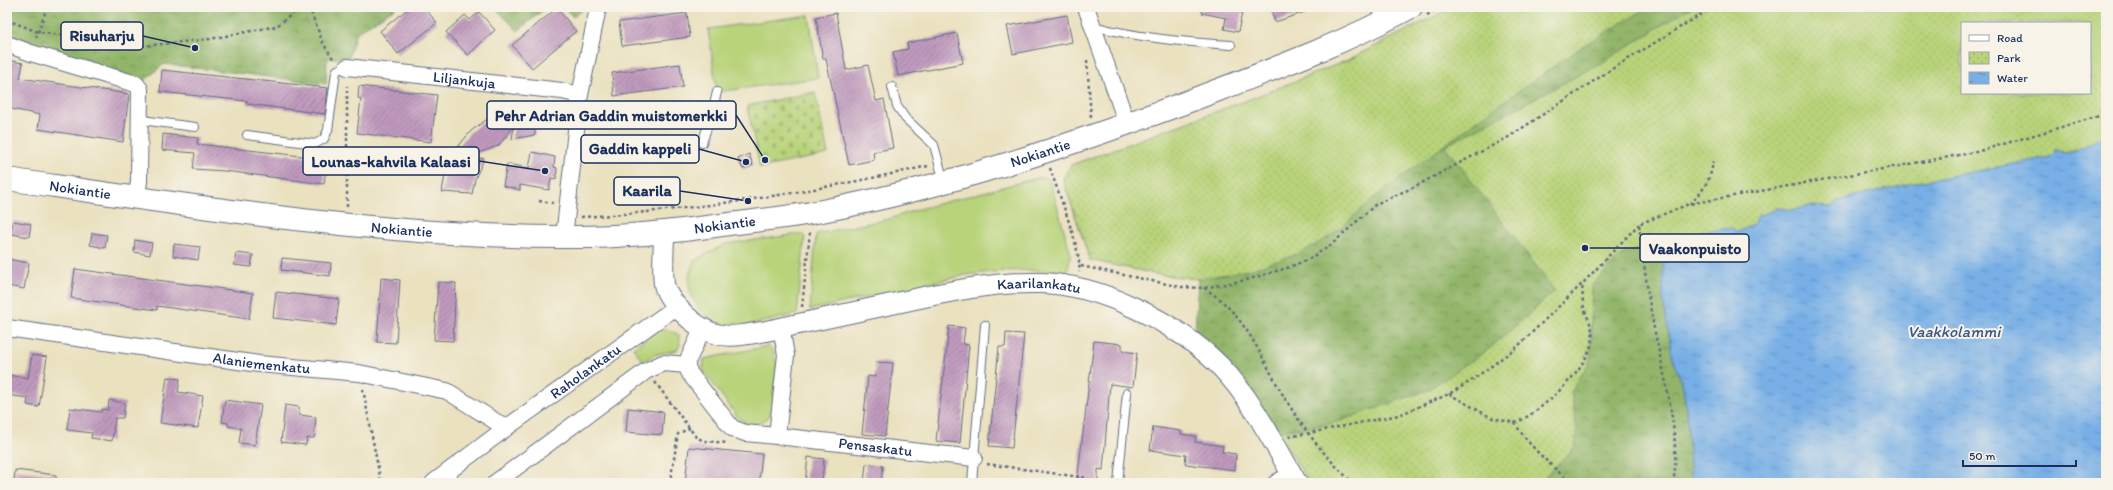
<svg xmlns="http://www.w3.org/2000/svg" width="2113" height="490" viewBox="0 0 2113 490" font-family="Itim,sans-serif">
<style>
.grass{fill:#b8d379;stroke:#6a816c}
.forest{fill:url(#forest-crowns);stroke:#567264}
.cemetery{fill:url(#cemetery-stones);stroke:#6a816c}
.park{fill:url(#park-dots);stroke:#6a816c;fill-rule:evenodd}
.water{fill:url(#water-ripples);stroke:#496fa2}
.building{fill:url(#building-hatch)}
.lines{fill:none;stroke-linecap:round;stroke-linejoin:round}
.service-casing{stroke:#636d80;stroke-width:10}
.minor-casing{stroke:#636d80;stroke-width:18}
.tertiary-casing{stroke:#636d80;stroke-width:22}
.secondary-casing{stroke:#636d80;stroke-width:24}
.path{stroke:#636d80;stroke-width:2.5;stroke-dasharray:3 3;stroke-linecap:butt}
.service{stroke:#fff;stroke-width:8}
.minor{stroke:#fff;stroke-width:16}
.tertiary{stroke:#fff;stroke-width:20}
.secondary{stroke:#fff;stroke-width:22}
.labels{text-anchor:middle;stroke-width:4;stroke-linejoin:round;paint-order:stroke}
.street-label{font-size:15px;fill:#1b2f5e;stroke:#f7f3e8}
.water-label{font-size:16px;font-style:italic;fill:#375587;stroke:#f7f3e8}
.leader{fill:none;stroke:#1b2f5e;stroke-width:1.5}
.callout-dot{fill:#1b2f5e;stroke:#f7f3e8;stroke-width:1.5}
.callout{fill:#f7f3e8;stroke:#1b2f5e;stroke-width:1.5}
.callout-label{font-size:16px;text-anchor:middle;font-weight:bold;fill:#1b2f5e}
</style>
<defs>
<pattern id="forest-crowns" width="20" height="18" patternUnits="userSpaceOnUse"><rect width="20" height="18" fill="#92b569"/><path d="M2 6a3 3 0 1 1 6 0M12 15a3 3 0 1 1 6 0" fill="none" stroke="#76945a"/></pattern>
<pattern id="cemetery-stones" width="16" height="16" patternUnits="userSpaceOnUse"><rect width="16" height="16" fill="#b8d379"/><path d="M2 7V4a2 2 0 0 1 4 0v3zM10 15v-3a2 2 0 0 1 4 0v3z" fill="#9eb56b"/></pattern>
<pattern id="park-dots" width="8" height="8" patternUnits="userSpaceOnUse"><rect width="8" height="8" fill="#b8d379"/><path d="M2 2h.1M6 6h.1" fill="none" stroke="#9eb56b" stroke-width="1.8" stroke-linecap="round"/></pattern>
<pattern id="water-ripples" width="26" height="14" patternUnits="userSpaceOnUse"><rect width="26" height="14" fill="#77afe6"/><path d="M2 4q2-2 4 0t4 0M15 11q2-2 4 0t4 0" fill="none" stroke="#618fbe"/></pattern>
<pattern id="building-hatch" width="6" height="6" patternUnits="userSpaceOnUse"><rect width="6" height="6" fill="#c09abe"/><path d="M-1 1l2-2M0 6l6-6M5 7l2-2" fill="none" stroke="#9b7e9e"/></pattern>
</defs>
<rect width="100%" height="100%" fill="#f7f3e8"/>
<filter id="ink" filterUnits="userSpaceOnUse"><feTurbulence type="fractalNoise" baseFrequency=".025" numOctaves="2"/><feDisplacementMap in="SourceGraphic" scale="8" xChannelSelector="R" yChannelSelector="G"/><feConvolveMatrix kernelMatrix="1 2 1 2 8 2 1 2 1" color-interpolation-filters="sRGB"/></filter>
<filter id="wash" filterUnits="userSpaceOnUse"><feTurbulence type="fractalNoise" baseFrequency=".012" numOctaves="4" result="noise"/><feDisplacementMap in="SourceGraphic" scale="16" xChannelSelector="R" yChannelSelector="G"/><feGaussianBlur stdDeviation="0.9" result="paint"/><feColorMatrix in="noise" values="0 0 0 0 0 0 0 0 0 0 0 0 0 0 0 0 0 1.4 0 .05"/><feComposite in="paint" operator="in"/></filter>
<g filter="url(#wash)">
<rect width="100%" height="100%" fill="#eae1bf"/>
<g class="grass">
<polygon points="809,15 818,78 717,92 708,29"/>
<path d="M1045,177L1050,181L1071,255L1067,272C1032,269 1002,270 966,275L810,310L816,234L889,219L919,209L1037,178Z"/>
<path d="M801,234L805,237L797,314C777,318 754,326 733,326C709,325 687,303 689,279C689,273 692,267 694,261L725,244Z"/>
<polygon points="666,329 679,335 680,345 677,350 654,355 643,361 633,348 657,330"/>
<polygon points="768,346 773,351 777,364 772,411 768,418 757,424 750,424 739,419 705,373 703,369 704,359"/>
</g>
<g class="forest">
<polygon points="7,7 396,7 356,33 349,57 327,59 326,84 164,64 144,81 7,38"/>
<polygon points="494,7 547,7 518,31"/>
<polygon points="563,7 586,7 573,17"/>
<polygon points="1453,7 1691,7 1605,61 1445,146 1555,291 1489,349 1428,390 1334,423 1278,432 1218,351 1195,331 1198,279 1156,274 1090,260 1063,179 1071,165 1245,101 1346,61"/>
<polygon points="1670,243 1663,261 1672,355 1683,387 1687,415 1692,483 1539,483 1572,451 1575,417 1571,392 1590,361 1592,284 1624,253"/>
</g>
<polygon class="cemetery" points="815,92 828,154 760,168 747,106"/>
<g class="park">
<polygon points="1453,7 1649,7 1586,44 1490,111 1375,197 1331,236 1300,253 1253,269 1198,279 1156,274 1090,260 1063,179 1071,165 1245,101 1346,61"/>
<path d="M1691,7H2106V135C2092,141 2071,158 2057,150L2050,157L1913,183L1839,201L1831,207L1810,206L1794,210L1777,208L1770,212L1759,215L1752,225L1738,233L1705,231L1670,243L1624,253L1592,285L1590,361L1571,392L1577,430L1575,447L1539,483H1309L1278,432L1334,423L1428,390L1489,349L1555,291L1445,146L1605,61ZM1962,23H2090V93H1962Z"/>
</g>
<polygon class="water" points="2106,135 2106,483 1691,482 1687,415 1683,387 1672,355 1663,300 1663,261 1670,243 1705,231 1732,228 1738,232 1752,225 1759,215 1770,212 1777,208 1794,210 1810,206 1831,207 1839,201 1913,183 2050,157 2055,152 2055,148 2063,153 2071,153"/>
<g id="blocks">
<g class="building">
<polygon points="410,7 424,7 437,23 398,54 380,31"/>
<polygon points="1202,7 1243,8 1238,32 1224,29 1226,18 1202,13"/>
<polygon points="1270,7 1313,7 1314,9 1275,22"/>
<polygon points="557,8 576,31 532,68 512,45"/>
<polygon points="479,12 495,30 468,55 446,32 465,15 470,20"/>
<polygon points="687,13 690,37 622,46 619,22"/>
<polygon points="836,13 846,70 868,65 876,101 884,99 893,148 873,152 874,160 849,165 826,59 823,59 816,17"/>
<polygon points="1067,15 1072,42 1013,54 1007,26"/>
<polygon points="957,33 963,63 898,76 893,52 908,49 907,43"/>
<polygon points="7,60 23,63 20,78 129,94 123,142 38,129 40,115 7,108"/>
<polygon points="680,64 683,87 614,96 612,73"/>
<polygon points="162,70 328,88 325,114 247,104 247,101 160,92"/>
<polygon points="359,86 437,95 431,142 357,133 361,99 358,98"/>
<polygon points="534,106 535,135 512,139 514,126 498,146 470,156 484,159 475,179 472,194 442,192 446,169 457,148 471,131 490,117 512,108"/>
<polygon points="163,134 198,138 197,144 327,159 324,184 225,171 193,169 195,153 162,150"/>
<polygon points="532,152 555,157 554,167 557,168 556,179 551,178 549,190 520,185 520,190 503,186 507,164 529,168"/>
<polygon points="749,154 753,165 743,169 738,159"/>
<polygon points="13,221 31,224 29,237 11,234"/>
<polygon points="92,233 107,235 105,248 90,245"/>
<polygon points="135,240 152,243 150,255 134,252"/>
<polygon points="174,244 200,247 198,260 173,256"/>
<polygon points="236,253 253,255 251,267 234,265"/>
<polygon points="282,258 331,263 330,276 281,270"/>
<polygon points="7,259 29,263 24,289 7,286"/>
<polygon points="75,269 253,293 249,319 157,306 157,310 71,298"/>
<polygon points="381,278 400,280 396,343 377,342"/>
<polygon points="438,282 456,283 453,341 434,340"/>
<polygon points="276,292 339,299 336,325 273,318"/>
<polygon points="949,326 965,328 963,344 969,345 960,443 936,441"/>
<polygon points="1006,333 1024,334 1012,448 989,446 999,347 1005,347"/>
<polygon points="1094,341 1122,344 1122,351 1137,353 1133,387 1110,384 1103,470 1098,469 1098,483 1077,483"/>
<polygon points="32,355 47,357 39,407 27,405 28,398 7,395 7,375 28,378"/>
<polygon points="876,362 893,363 885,436 862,434 868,376 875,377"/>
<polygon points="167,377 180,379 178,392 203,396 198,428 160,423"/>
<polygon points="109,400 125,403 123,418 115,418 112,441 91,438 92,433 67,430 70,408 101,412 102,409 108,410"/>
<polygon points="225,400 261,405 255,445 239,443 241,428 228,426 228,423 222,422"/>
<polygon points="285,405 299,407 299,415 316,417 314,438 307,438 306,445 281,442"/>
<polygon points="628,408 664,412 662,435 626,432"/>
<polygon points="1153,427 1181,431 1181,434 1196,436 1195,442 1223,446 1222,452 1236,454 1235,470 1185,464 1186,455 1150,450"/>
<polygon points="689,447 762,454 759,483 685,483"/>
<polygon points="808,457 824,459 822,483 805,483"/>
<polygon points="866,464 883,466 881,483 864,483"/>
<polygon points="15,470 56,475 56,483 14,483"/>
</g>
</g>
</g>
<g filter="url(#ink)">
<use href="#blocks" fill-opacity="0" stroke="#636d80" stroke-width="1"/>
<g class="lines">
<defs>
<g id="service">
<path d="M1093,26C1139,38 1184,42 1231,45"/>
<polyline points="892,87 897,106 905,118 934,145 944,182"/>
<polyline points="141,120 195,127"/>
<polyline points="247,135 315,144 324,139 328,130 336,72 337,70 347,67"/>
<polyline points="702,143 712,113 717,92"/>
<polyline points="972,483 985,325"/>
<polyline points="1118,483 1127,393"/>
</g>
<g id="minor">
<polyline points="1086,7 1127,124"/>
<polyline points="7,44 31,53 136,84 140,89 139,182 136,198"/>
<path id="s1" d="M347,67L562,91L580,95"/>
<polyline points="564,237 580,95 598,8"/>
<path id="s2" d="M7,328L259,364L359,373L447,391L506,428"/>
<polyline points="702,330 687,362 687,367 690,374 732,428 745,433 777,436 786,355 781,328"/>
<path id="s3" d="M777,436L974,458"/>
<path id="s4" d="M433,483L506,428L676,307"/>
<polyline points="495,483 646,371 663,363 687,365"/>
<polyline points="1276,483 1291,474"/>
</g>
<g id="tertiary">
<path id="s5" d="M664,232C664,249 662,267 664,284C666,295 675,305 682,312C711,341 729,338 766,331C811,321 856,312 901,302C947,292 992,282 1039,283C1101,284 1177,323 1220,366C1252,399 1274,444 1297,483"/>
</g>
<g id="secondary">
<path id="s6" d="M7,179C191,206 376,236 563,237C618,238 674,232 729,224C760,220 791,217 822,211C946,187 1065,147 1184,103C1260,74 1339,46 1411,7"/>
</g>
</defs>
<use href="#service" class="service-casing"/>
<use href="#minor" class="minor-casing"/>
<use href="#tertiary" class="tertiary-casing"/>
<use href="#secondary" class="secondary-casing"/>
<g class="path">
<polyline points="309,7 323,43 334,60"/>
<polyline points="1427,15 1442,7"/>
<polyline points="7,20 38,32 143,46 210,39 277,26 301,7"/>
<polyline points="36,38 47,7"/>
<polyline points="1087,60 1091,118"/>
<path d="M1050,168C1057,190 1083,253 1079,272"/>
<polyline points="539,201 553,203"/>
<path d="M1690,204C1703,191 1711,180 1713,161"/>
<polyline points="347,207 347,86"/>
<path d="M581,217C698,210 813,192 928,166"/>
<polyline points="1081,266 1181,287 1204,288 1246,280 1287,268 1309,259 1331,245 1376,204 1412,188 1507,138 1612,69 1713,7"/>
<path d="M1204,288C1247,314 1261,359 1286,400C1304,430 1327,459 1353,483"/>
<polyline points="802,307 810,232"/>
<polyline points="655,382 696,437 704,441 727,443"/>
<polyline points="363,389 381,483"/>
<path d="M1449,394L1492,418L1515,423C1529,447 1551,465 1571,483"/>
<path d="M1515,423C1540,413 1588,369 1592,341C1594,328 1588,320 1584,308C1582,301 1583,292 1582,284"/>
<polyline points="1289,437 1399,415 1449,394 1471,381 1517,347 1582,284 1639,224"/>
<polyline points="987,464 1087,478 1092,483"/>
<polyline points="670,483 678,434 690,428"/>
<path d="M1673,483C1682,437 1662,369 1653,323C1647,290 1643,257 1639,224L1689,204L1976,152L2106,114"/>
</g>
<use href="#service" class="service"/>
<use href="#minor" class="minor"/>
<use href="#tertiary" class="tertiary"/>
<use href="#secondary" class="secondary"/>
</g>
</g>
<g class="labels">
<g class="street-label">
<text dy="5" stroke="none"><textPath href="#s1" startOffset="118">Liljankuja</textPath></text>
<text dy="5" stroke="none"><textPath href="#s6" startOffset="1046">Nokiantie</textPath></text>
<text dy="5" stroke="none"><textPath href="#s6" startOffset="74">Nokiantie</textPath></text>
<text dy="5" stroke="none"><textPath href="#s6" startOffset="722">Nokiantie</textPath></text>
<text dy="5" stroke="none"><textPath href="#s6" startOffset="398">Nokiantie</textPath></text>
<text dy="5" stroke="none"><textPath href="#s5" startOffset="455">Kaarilankatu</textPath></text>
<text dy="5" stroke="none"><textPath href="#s2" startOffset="257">Alaniemenkatu</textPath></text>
<text dy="5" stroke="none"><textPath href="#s4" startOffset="189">Raholankatu</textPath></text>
<text dy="5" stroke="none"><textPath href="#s3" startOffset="99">Pensaskatu</textPath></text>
</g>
<g class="water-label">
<text x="1954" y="337">Vaakkolammi</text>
</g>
</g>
<path class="leader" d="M195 48L143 36M765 160L736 115M746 162L699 149M545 171L479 161M748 201L680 191M1585 248L1640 248"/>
<g class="callout-dot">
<circle cx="195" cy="48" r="4"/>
<circle cx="765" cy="160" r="4"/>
<circle cx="746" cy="162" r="4"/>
<circle cx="545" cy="171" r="4"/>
<circle cx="748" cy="201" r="4"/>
<circle cx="1585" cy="248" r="4"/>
</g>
<g class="callout">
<rect x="61" y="22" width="82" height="28" rx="4"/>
<rect x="487" y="101" width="249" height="28" rx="4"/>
<rect x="581" y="135" width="118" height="28" rx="4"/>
<rect x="303" y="147" width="176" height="28" rx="4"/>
<rect x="614" y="177" width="66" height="28" rx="4"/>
<rect x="1640" y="234" width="109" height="28" rx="4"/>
</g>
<g class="callout-label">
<text x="102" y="41">Risuharju</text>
<text x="611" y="121">Pehr Adrian Gaddin muistomerkki</text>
<text x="640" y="154">Gaddin kappeli</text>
<text x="391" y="167">Lounas-kahvila Kalaasi</text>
<text x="647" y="196">Kaarila</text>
<text x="1695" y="254">Vaakonpuisto</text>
</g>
<rect width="2113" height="490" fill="none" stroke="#f7f3e8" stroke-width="24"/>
<rect x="1961" y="22" width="130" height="72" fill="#f7f3e8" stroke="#9fa5b1"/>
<rect x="1969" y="35" width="20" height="6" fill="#ffffff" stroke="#9fa5b1"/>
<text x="1997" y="42" font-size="12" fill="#1b2f5e">Road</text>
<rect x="1969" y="52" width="20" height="12" fill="url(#park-dots)" stroke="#9fa5b1"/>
<text x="1997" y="62" font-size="12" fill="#1b2f5e">Park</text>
<rect x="1969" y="72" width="20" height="12" fill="url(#water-ripples)" stroke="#9fa5b1"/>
<text x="1997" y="82" font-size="12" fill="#1b2f5e">Water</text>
<path d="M1963 460v6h113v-6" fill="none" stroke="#1b2f5e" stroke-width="2"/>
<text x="1969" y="460" font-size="12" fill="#1b2f5e" stroke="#f7f3e8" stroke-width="3" paint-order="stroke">50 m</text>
</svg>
